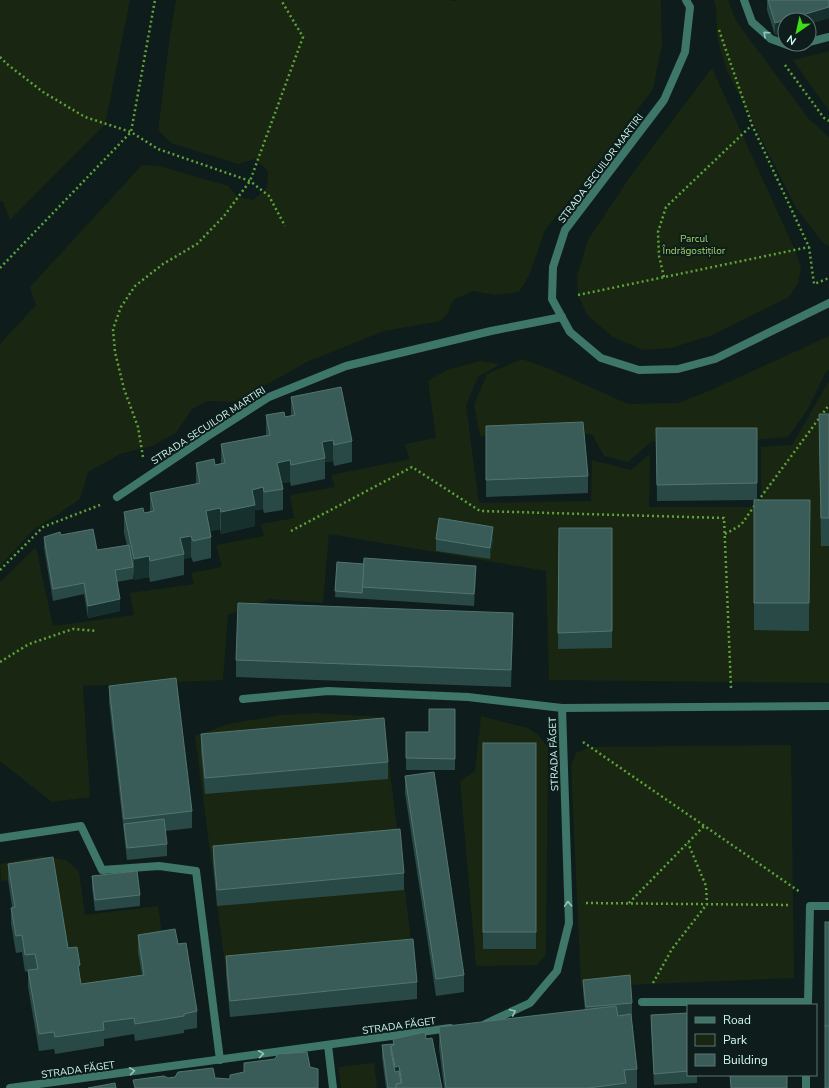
<svg xmlns="http://www.w3.org/2000/svg" width="829" height="1088" viewBox="0 0 829 1088" font-family="'Nunito Sans',sans-serif">
<style>
.green{fill:#182612}
.lines{fill:none;stroke-linecap:round;stroke-linejoin:round}
.path{stroke:#5fa439;stroke-width:2.5;stroke-dasharray:2 3;stroke-linecap:butt}
.lane{stroke:#3e7769;stroke-width:8}
.street{stroke:#3e7769;stroke-width:8}
.wall{fill:#294946}
.shaded-wall{fill:#16302d}
.building{fill:#3a5c58;stroke:#527570}
.oneway{stroke:#95c6bb}
.labels{text-anchor:middle;stroke-width:4;stroke-linejoin:round;paint-order:stroke}
.street-label{font-size:10px;fill:#cffaf2;stroke:#0e1d1b}
.park-label{font-size:10px;fill:#9fd264;stroke:#0e1d1b}
</style>
<rect width="100%" height="100%" fill="#0e1d1b"/>
<g class="green">
<polygon points="0,0 130,0 105,124 10,220 3,202 0,201"/>
<polygon points="176,0 449,0 454,1 458,0 660,0 661,3 662,45 653,89 583,183 545,230 529,276 519,292 494,295 473,291 453,300 448,313 440,321 384,331 307,362 235,402 208,401 192,409 176,433 152,446 120,454 88,472 80,499 60,513 34,529 0,566 0,344 36,305 30,287 142,165 159,166 228,186 238,197 253,200 267,188 268,171 255,159 238,164 171,143 158,130 169,42"/>
<polygon points="714,0 728,0 736,21 809,119 829,137 829,246 824,244 796,208 726,69 717,37 716,8"/>
<polygon points="829,51 829,111 793,60"/>
<polygon points="712,68 795,250 801,268 798,283 789,297 710,336 671,348 643,350 613,337 588,316 578,295 577,276 588,240 630,177"/>
<polygon points="829,336 829,370 826,372 808,409 788,437 753,440 652,441 628,462 604,456 592,434 480,436 474,405 487,374 522,359 550,369 628,404 678,403 711,390"/>
<polygon points="480,361 500,364 478,377 466,405 479,503 591,501 592,460 631,470 650,454 649,507 761,507 761,447 792,445 829,381 829,683 549,680 546,571 329,534 323,603 270,599 228,615 223,680 83,686 90,797 52,802 0,761 0,582 36,547 53,626 134,615 130,593 194,584 191,573 222,567 216,545 264,536 261,524 294,518 290,495 335,487 331,475 410,459 405,444 436,438 428,381 447,370"/>
<polygon points="316,713 383,717 413,955 226,973 195,736 228,724 282,715"/>
<polygon points="481,716 528,728 538,735 548,747 546,954 537,965 476,966 460,781 475,771"/>
<polygon points="791,745 794,978 581,987 571,765 576,753 590,747"/>
<polygon points="41,856 66,860 79,871 85,915 158,906 164,948 144,991 81,1001 68,965 53,874 1,881 0,864"/>
<polygon points="374,1063 377,1088 341,1088 338,1067"/>
</g>
<g class="lines">
<g class="path">
<polyline points="719,30 752,125 809,247 814,284 829,278"/>
<polyline points="0,57 7,64 43,92 85,117 131,132 158,149 250,181 269,196 285,226"/>
<polyline points="785,65 824,118 829,121"/>
<polyline points="0,268 131,132 155,0"/>
<polyline points="664,277 659,256 658,232 666,207 752,125"/>
<polyline points="578,295 809,247"/>
<polyline points="143,457 138,427 124,389 115,352 113,329 121,307 135,286 163,264 197,244 224,216 250,181 303,37 281,0"/>
<polyline points="758,501 829,405"/>
<polyline points="291,531 412,467 480,511 724,518 731,688"/>
<polyline points="725,534 741,525 755,505"/>
<polyline points="0,570 43,527 100,505"/>
<polyline points="0,662 29,644 73,629 97,631"/>
<polyline points="583,742 800,892"/>
<polyline points="586,903 791,905"/>
<polyline points="629,903 704,826"/>
<polyline points="653,983 672,949 707,904 706,886 688,843"/>
</g>
<g class="lane">
<polyline points="0,838 81,826 102,870 159,866 196,871 220,1060"/>
<polyline points="642,1002 808,1002 810,906 829,906"/>
<polyline points="328,1045 333,1088"/>
<polyline points="806,1088 806,1075"/>
</g>
<g class="street">
<polyline points="686,0 690,7 685,52 664,100 565,230 553,267 552,299 570,332 601,358 639,370 678,369 715,359 829,303"/>
<polyline points="744,0 752,22 771,39 790,46 802,44"/>
<polyline points="809,42 829,37"/>
<polyline points="117,497 208,436 269,397 346,366 491,331 562,317"/>
<polyline points="243,699 328,691 468,697 562,708 829,706"/>
<polyline points="485,1024 530,1003 557,971 569,923 562,708"/>
<polyline points="10,1088 450,1028"/>
</g>
</g>
<g class="wall">
<polygon points="767,0 829,0 829,18 809,24 785,20 785,32 775,35 767,10"/>
<polygon points="291,397 352,441 352,462 334,466 333,461 325,462 325,479 291,486 290,482 282,483 283,489 283,510 264,513 263,509 255,510 255,526 221,534 220,529 210,531 211,537 211,558 193,562 191,557 184,559 184,575 150,582 149,577 134,580 133,571 133,579 117,582 120,611 88,618 84,594 53,601 44,548 44,537 61,535 97,550 127,545 124,533 124,512 144,513 150,512 150,493 196,484 196,463 215,465 221,463 221,444 266,435 266,415 285,417 291,416"/>
<polygon points="819,414 829,414 829,546 821,546 819,442"/>
<polygon points="486,426 588,476 588,493 486,497"/>
<polygon points="656,428 757,428 757,500 810,500 809,631 754,630 754,500 657,501"/>
<polygon points="559,528 612,528 612,648 558,649"/>
<polygon points="493,538 490,559 436,551 436,539"/>
<polygon points="337,562 476,577 474,606 335,597"/>
<polygon points="513,630 511,687 236,677 236,660"/>
<polygon points="109,686 192,811 192,828 165,831 167,844 167,856 127,860 109,702"/>
<polygon points="455,709 455,770 406,770 406,732 429,732"/>
<polygon points="201,734 388,762 388,779 205,794 201,751"/>
<rect x="483" y="743" width="53" height="206"/>
<polygon points="405,776 464,975 464,992 436,996 405,793"/>
<polygon points="213,846 404,873 404,890 217,906 213,862"/>
<polygon points="8,864 68,948 80,980 81,984 142,975 138,952 138,935 178,944 197,1011 197,1028 184,1030 184,1033 135,1041 134,1034 104,1039 104,1046 55,1054 54,1049 39,1051 28,987 28,971 25,972 22,952 16,953 11,924 11,908 12,907 8,880"/>
<polygon points="92,876 140,895 140,906 95,911 92,887"/>
<polygon points="226,956 417,982 417,999 230,1017 226,973"/>
<polygon points="583,980 632,1003 632,1015 631,1015 637,1069 637,1088 444,1088 439,1048 439,1027 585,1010 583,991"/>
<polygon points="688,1013 688,1075 697,1075 697,1083 654,1085 651,1027 651,1015"/>
<polygon points="393,1039 426,1039 442,1088 386,1088 382,1057 382,1045 393,1044"/>
</g>
<g class="shaded-wall">
<polygon points="829,7 829,18 809,24 809,20 786,20"/>
<polygon points="785,20 785,32 775,35 775,23"/>
<polygon points="333,440 333,461 325,462 325,458 322,442"/>
<polygon points="290,460 290,482 277,484 277,463"/>
<polygon points="263,487 263,509 255,510 255,526 221,534 221,512 252,490"/>
<polygon points="220,508 220,529 206,532 206,511"/>
<polygon points="493,527 493,538 490,559 490,548"/>
<polygon points="191,536 191,557 184,559 184,554 180,538"/>
<polygon points="149,556 149,577 134,580 134,559"/>
<polygon points="476,566 476,577 474,606 474,594"/>
<polygon points="120,599 120,611 88,618 88,606"/>
<polygon points="513,613 513,630 511,687 511,670"/>
<polygon points="80,965 80,982 78,966"/>
<polygon points="399,1066 399,1083 395,1084 395,1067"/>
</g>
<g class="building">
<polygon points="768,0 829,0 829,7 775,23"/>
<polygon points="341,387 352,441 334,445 333,440 322,442 325,458 291,465 290,460 277,463 283,489 264,492 263,487 252,490 255,505 221,512 220,508 206,511 211,537 193,541 191,536 180,538 184,554 150,561 149,556 134,559 124,512 143,508 144,513 154,511 150,493 200,483 196,463 214,459 215,465 225,463 221,444 270,435 266,415 284,412 285,417 295,415 291,397"/>
<polygon points="819,414 829,414 829,518 821,518"/>
<polygon points="583,422 588,476 486,480 486,426"/>
<polygon points="656,428 757,428 757,483 657,485"/>
<polygon points="754,500 810,500 809,603 754,603"/>
<polygon points="439,518 493,527 490,548 436,539"/>
<polygon points="559,528 612,528 612,631 558,633"/>
<polygon points="93,529 97,550 129,545 133,567 115,570 120,599 88,606 84,583 53,589 44,537 60,532 61,535"/>
<polygon points="364,558 476,566 474,594 362,587"/>
<polygon points="337,562 364,564 362,593 335,591"/>
<polygon points="238,603 513,613 511,670 236,660"/>
<polygon points="176,678 192,811 124,819 109,686"/>
<polygon points="429,709 455,709 455,759 406,758 406,732 429,732"/>
<polygon points="384,718 388,762 205,778 201,734"/>
<rect x="483" y="743" width="53" height="189"/>
<polygon points="434,772 464,975 436,979 405,776"/>
<polygon points="164,819 167,844 127,848 124,824"/>
<polygon points="400,829 404,873 217,890 213,846"/>
<polygon points="53,857 68,948 77,947 80,965 78,966 81,984 144,975 138,935 175,929 178,944 186,943 197,1011 184,1014 184,1016 135,1024 134,1018 103,1022 104,1030 55,1037 54,1032 39,1034 28,970 38,969 35,954 25,955 22,935 16,936 11,908 15,907 8,864"/>
<polygon points="137,871 140,895 95,900 92,876"/>
<rect x="825" y="922" width="4" height="104"/>
<polygon points="413,939 417,982 230,1001 226,956"/>
<polygon points="630,975 632,1003 586,1007 583,980"/>
<polygon points="616,1006 618,1016 631,1014 637,1069 624,1070 626,1083 588,1088 446,1088 439,1027"/>
<polygon points="688,1013 688,1071 654,1074 651,1015"/>
<rect x="825" y="1026" width="4" height="62"/>
<polygon points="425,1032 426,1039 432,1038 442,1088 396,1088 396,1084 402,1083 399,1066 395,1067 391,1046 394,1045 393,1039"/>
<polygon points="393,1044 393,1045 391,1046 391,1051 395,1072 399,1071 401,1083 396,1084 396,1088 388,1088 382,1045"/>
<polygon points="307,1052 310,1067 318,1069 318,1088 135,1088 133,1080 164,1076 168,1078 175,1077 178,1072 213,1068 215,1078 230,1079 230,1075 244,1072 244,1063 275,1059 278,1054"/>
<polygon points="730,1075 787,1075 787,1088 731,1088"/>
<polygon points="115,1083 116,1088 88,1088"/>
</g>
<defs><path id="oneway-chevron" d="M-2-3.5L2.5 0L-2 3.5" fill="none" stroke-width="1.6" stroke-linecap="round" stroke-linejoin="round"/></defs>
<g class="oneway">
<use href="#oneway-chevron" transform="translate(766 34) rotate(-138)"/>
<use href="#oneway-chevron" transform="translate(568 904) rotate(-92)"/>
<use href="#oneway-chevron" transform="translate(513 1012) rotate(-25)"/>
<use href="#oneway-chevron" transform="translate(261 1054) rotate(-8)"/>
<use href="#oneway-chevron" transform="translate(132 1071) rotate(-8)"/>
</g>
<g class="labels">
<g class="street-label">
<text transform="translate(600 168) rotate(-53)" y="4">STRADA SECUILOR MARTIRI</text>
<text transform="translate(208 425) rotate(-33)" y="4">STRADA SECUILOR MARTIRI</text>
<text transform="translate(553 754) rotate(-92)" y="4">STRADA FĂGET</text>
<text transform="translate(399 1025) rotate(-8)" y="4">STRADA FĂGET</text>
<text transform="translate(78 1069) rotate(-8)" y="4">STRADA FĂGET</text>
</g>
<g class="park-label">
<text x="694" y="242">Parcul<tspan x="694" dy="12">Îndrăgostiților</tspan></text>
</g>
</g>
<rect x="687" y="1004" width="130" height="72" fill="#0e1d1b" stroke="#5b7571"/>
<rect x="695" y="1017" width="20" height="6" fill="#3e7769" stroke="#5b7571"/>
<text x="723" y="1024" font-size="12" fill="#cffaf2">Road</text>
<rect x="695" y="1034" width="20" height="12" fill="#182612" stroke="#5b7571"/>
<text x="723" y="1044" font-size="12" fill="#cffaf2">Park</text>
<rect x="695" y="1054" width="20" height="12" fill="#3a5c58" stroke="#5b7571"/>
<text x="723" y="1064" font-size="12" fill="#cffaf2">Building</text>
<g transform="translate(797 32) rotate(214)"><circle r="19" fill="#0e1d1b" stroke="#5b7571"/>
<path d="M0-3L7 15L0 10L-7 15Z" fill="#3dde17"/>
<text y="-6" font-size="11" font-weight="bold" text-anchor="middle" fill="#cffaf2">N</text>
</g>
</svg>
